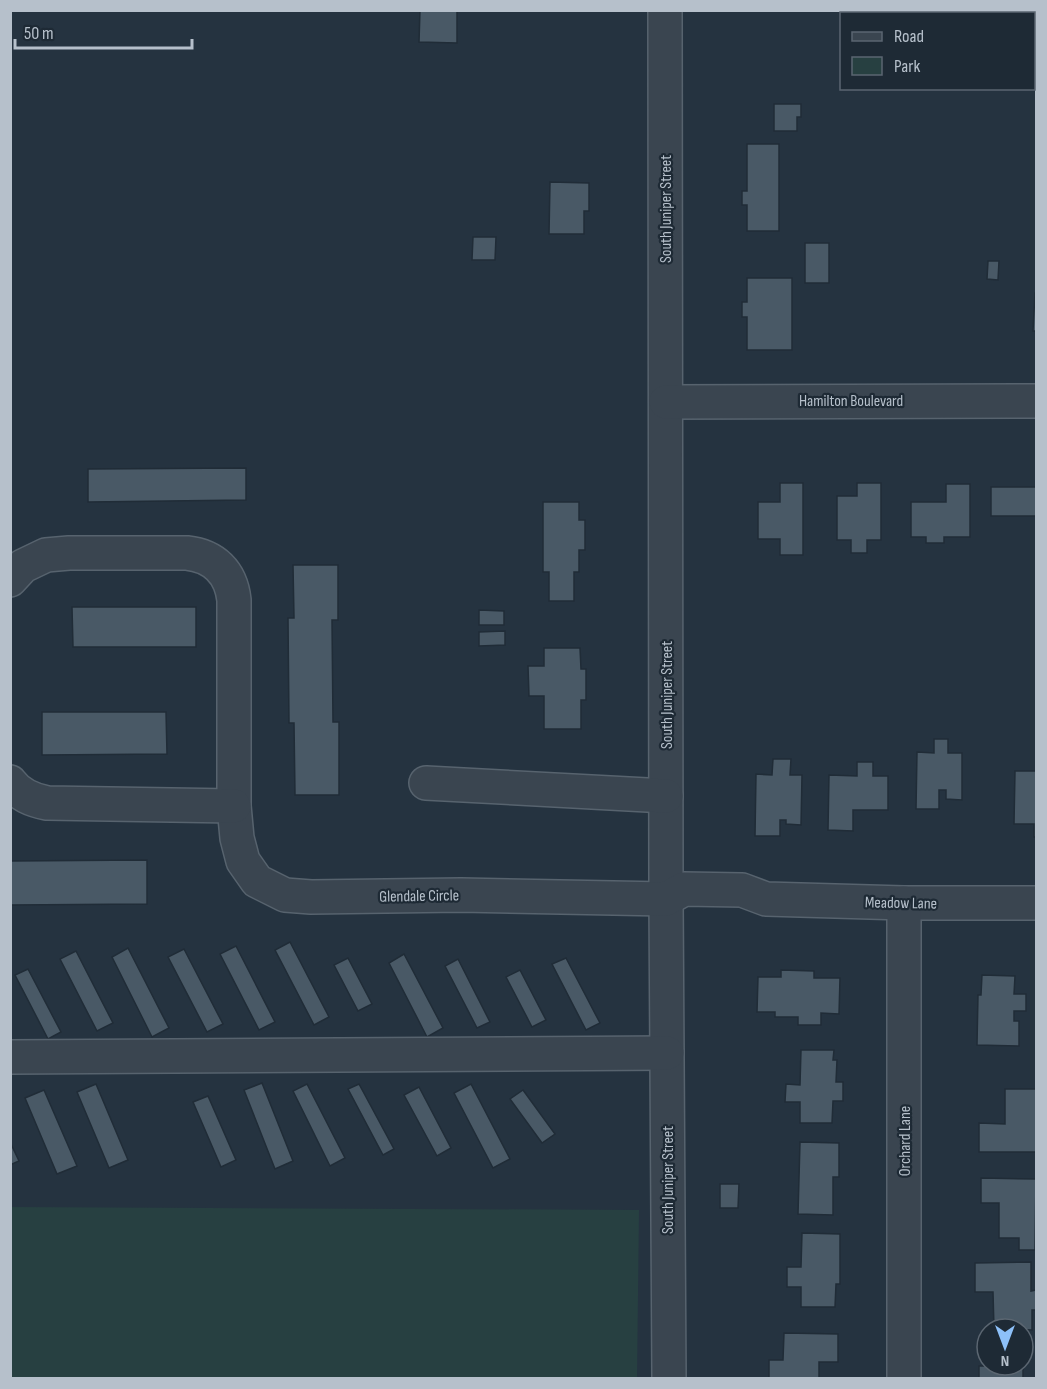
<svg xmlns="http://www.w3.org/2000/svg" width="1047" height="1389" viewBox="0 0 1047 1389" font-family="'Sofia Sans Condensed',sans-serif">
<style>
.green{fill:#274041}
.building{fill:#495966;stroke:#202c37;stroke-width:1.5}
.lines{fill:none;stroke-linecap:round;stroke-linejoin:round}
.minor-casing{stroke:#57636e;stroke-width:36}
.minor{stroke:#3a4550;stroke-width:33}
.labels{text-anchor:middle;stroke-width:4.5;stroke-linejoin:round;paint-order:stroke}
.street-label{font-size:16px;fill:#b6c0cb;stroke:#1e2a35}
</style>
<rect width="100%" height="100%" fill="#253340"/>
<polygon class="green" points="11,1207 639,1210 637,1378 11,1378"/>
<g class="building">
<polygon points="420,10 457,10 457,43 419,42"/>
<polygon points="774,104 801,104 801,117 797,117 797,131 774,131"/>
<polygon points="747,144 779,144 779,231 747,231 747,205 742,205 742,191 747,191"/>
<polygon points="550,182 589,183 589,211 584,211 584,234 549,234"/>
<polygon points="473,237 496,237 495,260 472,260"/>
<rect x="805" y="243" width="24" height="40"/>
<polygon points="988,261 999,261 998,280 987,279"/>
<polygon points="747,278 792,278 792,350 747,350 747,317 742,317 742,302 747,302"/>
<polygon points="1035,293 1036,293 1036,331 1033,331"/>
<polygon points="246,468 246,500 88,502 88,469"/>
<polygon points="780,483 803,483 803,555 780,555 780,539 758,539 758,502 780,502"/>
<polygon points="857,483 881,483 881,540 867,540 867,553 851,553 851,540 837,540 837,496 857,496"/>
<polygon points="946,484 970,484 970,537 944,537 944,543 926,543 926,537 911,537 911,502 946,502"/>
<rect x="991" y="487" width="45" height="29"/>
<polygon points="543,502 579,502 579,520 585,520 585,550 579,550 579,572 574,572 574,601 549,601 549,572 543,572"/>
<polygon points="293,565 338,565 338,620 332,620 333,722 339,722 339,795 295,795 294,723 289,723 288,618 294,618"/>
<polygon points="72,607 196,607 196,647 73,647"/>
<polygon points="479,610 504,611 504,625 479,625"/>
<polygon points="505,631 505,645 479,646 479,632"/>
<polygon points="544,648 580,648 581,669 586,669 586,700 581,700 581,729 544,729 544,696 529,696 528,666 544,666"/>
<polygon points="42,712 166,712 167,754 42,755"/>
<polygon points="934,739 948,739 948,753 962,753 962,800 946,799 946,790 939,790 939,809 916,809 917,752 934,753"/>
<polygon points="773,759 791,759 790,775 802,775 801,825 786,824 786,820 780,820 780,836 755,836 756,774 772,775"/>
<polygon points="857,762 873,762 873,776 888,776 888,810 853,810 853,831 828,830 829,775 857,776"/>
<polygon points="1015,771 1036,771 1036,837 1034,837 1034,824 1014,824"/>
<polygon points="147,860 147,904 10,905 10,861"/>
<polygon points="290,942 329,1017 314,1025 275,950"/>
<polygon points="236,946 275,1022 259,1030 220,954"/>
<polygon points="128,948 169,1028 152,1037 112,957"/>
<polygon points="184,949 223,1024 207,1032 168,957"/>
<polygon points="76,951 113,1023 97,1031 60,959"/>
<polygon points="404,954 443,1028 427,1037 389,963"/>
<polygon points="348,958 372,1004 358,1011 334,965"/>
<polygon points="566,958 600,1023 586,1030 552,964"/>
<polygon points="458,959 490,1022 477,1028 445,966"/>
<polygon points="28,969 61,1032 48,1039 15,975"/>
<polygon points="520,970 546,1020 532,1027 506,977"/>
<polygon points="781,970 814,971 814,978 840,978 839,1014 821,1013 821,1025 798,1025 798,1017 775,1017 775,1012 757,1012 758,977 781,977"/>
<polygon points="982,975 1015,976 1014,994 1026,994 1026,1011 1014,1011 1014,1021 1019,1021 1019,1046 977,1045 978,995 981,995"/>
<polygon points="801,1050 834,1050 833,1060 837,1060 836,1082 843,1082 843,1101 833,1101 832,1123 800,1123 800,1102 785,1102 786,1084 800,1085"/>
<polygon points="262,1083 293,1161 275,1169 244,1090"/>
<polygon points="96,1084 128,1160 109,1168 77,1092"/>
<polygon points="307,1084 345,1158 330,1166 293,1091"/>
<polygon points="359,1084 394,1149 383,1155 348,1089"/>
<polygon points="471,1084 510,1159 493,1168 454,1093"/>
<polygon points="419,1087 451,1148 437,1156 404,1095"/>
<polygon points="1005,1089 1036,1089 1036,1152 979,1152 979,1123 1005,1124"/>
<polygon points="44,1090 77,1166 57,1174 25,1098"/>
<polygon points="523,1090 555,1134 542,1143 510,1099"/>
<polygon points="208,1096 236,1160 221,1167 193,1102"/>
<polygon points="10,1142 19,1161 10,1165"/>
<polygon points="800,1142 839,1143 839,1177 833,1177 833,1215 798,1214"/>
<polygon points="981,1178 1036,1179 1035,1250 1019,1250 1019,1238 999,1238 999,1203 981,1203"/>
<polygon points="720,1184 739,1184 738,1208 720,1208"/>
<polygon points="802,1233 840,1234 840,1284 836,1284 835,1307 801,1307 801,1287 787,1287 787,1267 801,1267"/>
<polygon points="1031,1262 1031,1291 1036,1290 1036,1310 1032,1310 1032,1330 994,1329 993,1292 975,1292 975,1263"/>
<polygon points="784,1333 838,1334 838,1362 819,1362 819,1378 769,1378 769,1360 783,1360"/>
<polygon points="984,1348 987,1348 987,1365 1023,1365 1023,1378 979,1378 979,1366 984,1366"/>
</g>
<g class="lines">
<defs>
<g id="minor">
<polyline points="665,10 666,899 669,1378"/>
<polyline points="666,402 1036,401"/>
<path d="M10,580L23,566L46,555L69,553H187C214,556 231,572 234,600V806L237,838L243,861L257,881L285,895L311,897L461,895L666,899L684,889L742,890L766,899L904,903H1036"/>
<path d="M10,782C19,795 32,800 47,803L234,806"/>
<polyline points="426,783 666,796"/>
<polyline points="10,1057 667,1053"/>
<polyline points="904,1378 904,903"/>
</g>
</defs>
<use href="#minor" class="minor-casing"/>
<use href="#minor" class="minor"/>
</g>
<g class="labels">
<g class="street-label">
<text transform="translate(665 209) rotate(-90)" y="6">South Juniper Street</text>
<text x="851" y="406">Hamilton Boulevard</text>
<text transform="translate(666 695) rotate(-90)" y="6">South Juniper Street</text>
<text transform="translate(419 895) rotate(-1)" y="6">Glendale Circle</text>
<text transform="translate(901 902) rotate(1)" y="6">Meadow Lane</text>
<text transform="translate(904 1141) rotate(-90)" y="6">Orchard Lane</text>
<text transform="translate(667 1180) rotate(-90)" y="6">South Juniper Street</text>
</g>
</g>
<rect width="1047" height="1389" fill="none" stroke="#b6c0cb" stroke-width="24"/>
<rect x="840" y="12" width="195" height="78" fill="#1e2a35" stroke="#5b6671" stroke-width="1.5"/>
<rect x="852" y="32" width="30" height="9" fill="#3a4550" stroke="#5b6671" stroke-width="1.5"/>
<text x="894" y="42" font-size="18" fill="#b6c0cb">Road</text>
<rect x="852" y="57" width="30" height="18" fill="#274041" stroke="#5b6671" stroke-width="1.5"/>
<text x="894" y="72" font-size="18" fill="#b6c0cb">Park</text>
<g transform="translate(1005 1347) rotate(180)"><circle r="28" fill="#1e2a35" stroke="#5b6671" stroke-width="1.5"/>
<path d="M0-4.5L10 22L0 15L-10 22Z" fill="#8dc0f8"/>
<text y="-9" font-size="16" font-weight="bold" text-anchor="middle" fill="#b6c0cb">N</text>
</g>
<path d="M15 39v9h177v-9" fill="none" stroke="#b6c0cb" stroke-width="3"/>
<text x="24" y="39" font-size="18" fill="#b6c0cb" stroke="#1e2a35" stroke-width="4.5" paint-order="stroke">50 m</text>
</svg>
